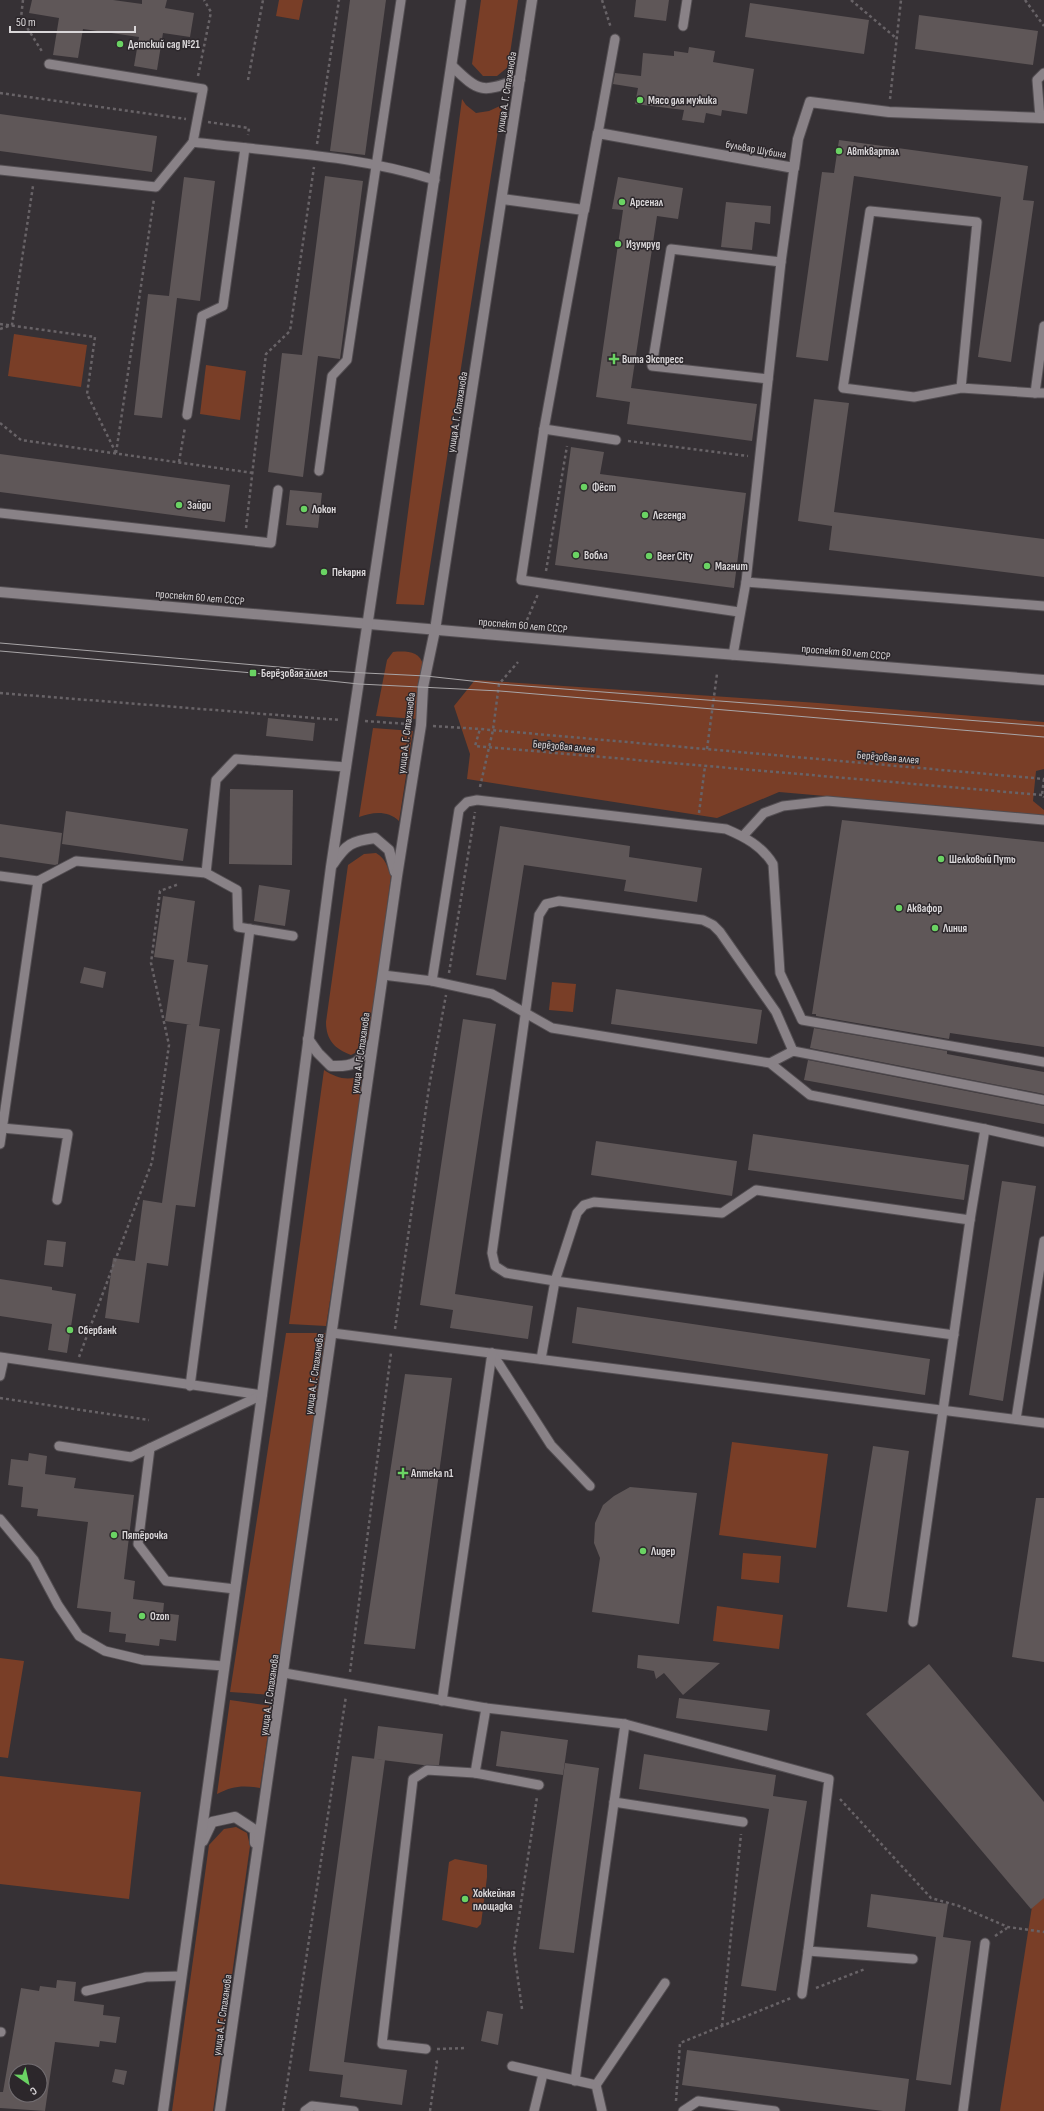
<svg xmlns="http://www.w3.org/2000/svg" width="1044" height="2111" viewBox="0 0 1044 2111" font-family="'Sofia Sans Condensed',sans-serif">
<style>
.green{fill:#793e27}
.building{fill:#5f5758;fill-rule:evenodd}
.lines{fill:none;stroke-linecap:round;stroke-linejoin:round}
.lane-casing{stroke:#534e52;stroke-width:11}
.street-casing{stroke:#534e52;stroke-width:12}
.secondary-casing{stroke:#534e52;stroke-width:12}
.path{stroke:#686367;stroke-width:2.5;stroke-dasharray:3 3;stroke-linecap:butt}
.lane{stroke:#898287;stroke-width:9}
.street{stroke:#898287;stroke-width:10}
.secondary{stroke:#898287;stroke-width:10}
.tram{stroke:#a8a5a7;stroke-width:1}
.poi-dot{fill:#6ad363;stroke:#2c272b;stroke-width:1.5}
.labels{text-anchor:middle;stroke-width:3;stroke-linejoin:round;paint-order:stroke}
.poi-label{font-size:11px;font-weight:bold;fill:#dad7d9;stroke:#2c272b;text-anchor:start}
.street-label{font-size:11px;fill:#dad7d9;stroke:#2c272b}
</style>
<rect width="100%" height="100%" fill="#363135"/>
<g class="green">
<polygon points="279,0 303,0 299,20 276,16"/>
<polygon points="481,0 518,0 508,67 497,76 483,76 472,64"/>
<polygon points="462,99 466,105 476,113 489,111 502,105 424,605 396,604"/>
<polygon points="14,334 87,345 81,387 8,376"/>
<polygon points="206,365 246,371 240,420 200,414"/>
<path d="M393,652C406,651 420,651 423,665L416,719L376,716L387,660Z"/>
<polygon points="475,680 818,703 1044,722 1044,769 1036,771 1033,801 1044,810 1044,815 779,792 717,818 467,779 470,754 454,706"/>
<path d="M373,728L413,731L399,821C388,810 372,812 359,817Z"/>
<path d="M376,853C386,859 387,866 391,876L370,1036C366,1047 361,1050 351,1055C335,1049 326,1040 326,1022L348,865L364,854Z"/>
<polygon points="552,982 576,984 573,1012 549,1010"/>
<path d="M324,1070C338,1079 348,1081 365,1075L326,1326L289,1324Z"/>
<polygon points="286,1333 326,1333 274,1695 230,1692"/>
<polygon points="732,1442 828,1454 816,1548 719,1535"/>
<polygon points="743,1553 781,1556 779,1583 741,1579"/>
<polygon points="717,1606 783,1615 779,1649 713,1641"/>
<polygon points="0,1658 24,1661 8,1758 0,1757"/>
<path d="M230,1700L272,1706L260,1788C243,1785 232,1786 217,1794Z"/>
<polygon points="0,1776 141,1792 129,1899 0,1884"/>
<polygon points="236,1827 247,1833 250,1846 213,2111 172,2111 209,1845 224,1829"/>
<polygon points="1044,1830 1044,2111 1000,2111"/>
<polygon points="455,1859 487,1865 487,1877 481,1924 477,1928 442,1920 449,1862"/>
</g>
<g class="building">
<polygon points="32,0 113,0 142,4 142,0 167,0 165,8 194,13 190,37 163,33 157,70 134,66 139,37 83,29 78,58 53,55 59,18 29,13"/>
<polygon points="350,0 386,0 365,155 330,151"/>
<polygon points="636,0 669,0 666,21 634,17"/>
<polygon points="750,3 869,20 864,54 745,37"/>
<polygon points="919,15 1038,31 1033,65 915,49"/>
<polygon points="689,47 715,51 713,62 754,69 747,114 722,110 721,116 706,113 704,123 682,120 684,110 635,104 638,88 613,84 615,73 641,76 643,53 674,56 674,51 688,53"/>
<polygon points="0,114 157,136 152,172 0,151"/>
<polygon points="839,140 1028,166 1023,200 1034,201 1011,362 978,357 1001,197 854,176 828,361 796,357 822,172 834,173"/>
<polygon points="325,176 363,181 340,359 318,356 303,477 268,472 282,353 302,355"/>
<polygon points="184,177 215,181 200,301 177,298 162,418 134,415 148,294 169,296"/>
<polygon points="618,177 683,188 678,219 657,216 631,388 757,404 752,441 627,424 630,402 596,397 623,210 612,209"/>
<polygon points="726,202 771,206 770,224 755,222 752,250 721,247"/>
<polygon points="814,399 849,403 834,512 1044,539 1044,577 829,550 832,526 798,521"/>
<polygon points="571,447 604,452 600,474 746,493 734,588 555,565"/>
<polygon points="0,454 230,485 225,522 0,492"/>
<polygon points="290,490 322,493 318,528 286,525"/>
<polygon points="268,718 315,723 313,741 266,736"/>
<polygon points="230,789 293,790 292,865 229,864"/>
<polygon points="66,811 188,829 183,861 62,844"/>
<polygon points="842,820 1044,842 1044,1047 950,1033 949,1039 816,1016 816,1014 812,1014"/>
<polygon points="0,824 62,833 58,864 55,865 0,857"/>
<polygon points="500,826 630,846 629,857 702,868 697,902 624,891 626,880 524,865 506,980 476,975"/>
<polygon points="259,885 290,890 285,926 254,921"/>
<polygon points="163,896 195,901 187,962 208,965 199,1026 220,1029 195,1207 176,1205 168,1266 147,1263 139,1323 105,1318 113,1258 135,1261 143,1200 162,1203 187,1024 192,1025 165,1021 174,960 154,957"/>
<polygon points="84,967 106,972 103,988 80,983"/>
<polygon points="616,989 762,1010 757,1044 611,1024"/>
<polygon points="463,1019 496,1024 455,1294 533,1306 528,1339 450,1328 453,1310 420,1305"/>
<polygon points="814,1028 947,1051 947,1054 1044,1072 1044,1094 810,1048"/>
<polygon points="808,1060 1044,1106 1044,1124 804,1080"/>
<polygon points="753,1134 969,1165 964,1200 748,1170"/>
<polygon points="596,1141 737,1161 732,1196 591,1175"/>
<polygon points="1002,1181 1036,1186 1003,1401 969,1395"/>
<polygon points="47,1240 66,1242 63,1267 44,1265"/>
<polygon points="0,1279 52,1287 52,1290 76,1294 67,1353 48,1350 52,1324 0,1316"/>
<polygon points="577,1307 930,1359 925,1395 572,1343"/>
<polygon points="405,1374 452,1378 415,1649 364,1644"/>
<polygon points="873,1446 909,1451 887,1612 847,1607"/>
<polygon points="29,1453 47,1456 45,1474 76,1478 74,1488 134,1495 124,1579 135,1581 133,1599 164,1603 163,1613 179,1615 176,1641 160,1639 159,1646 125,1642 126,1634 109,1632 111,1612 77,1608 88,1522 37,1516 38,1509 21,1507 23,1487 8,1485 11,1459 28,1461"/>
<polygon points="630,1487 697,1493 679,1624 592,1612 600,1558 594,1543 595,1523 603,1505 614,1496"/>
<polygon points="1036,1498 1044,1498 1044,1662 1012,1657"/>
<polygon points="638,1655 720,1663 683,1695 664,1673 656,1679 654,1671 637,1668"/>
<polygon points="929,1664 1044,1802 1044,1898 1031,1909 866,1714"/>
<polygon points="679,1698 770,1710 767,1731 676,1718"/>
<polygon points="378,1726 443,1734 439,1765 423,1765 374,1759"/>
<polygon points="501,1731 568,1740 563,1775 496,1766"/>
<polygon points="644,1754 776,1775 773,1796 807,1801 776,1991 741,1986 769,1809 639,1789"/>
<polygon points="352,1756 385,1760 344,2062 407,2070 402,2105 340,2097 343,2075 309,2071"/>
<polygon points="565,1763 599,1768 574,1953 539,1949"/>
<polygon points="871,1894 948,1904 943,1937 971,1941 951,2085 916,2080 936,1937 867,1927"/>
<path d="M57,1980L76,1982L74,2001L104,2005L103,2015L120,2017L116,2043L100,2041L99,2047L55,2042L45,2111L0,2108V2092H3L21,1988L39,1991L40,1986L56,1988ZM16,2071H40V2095H16Z"/>
<polygon points="487,2011 503,2014 498,2045 481,2041"/>
<polygon points="687,2050 909,2079 905,2111 883,2111 682,2085"/>
<polygon points="115,2069 127,2071 124,2085 112,2082"/>
</g>
<g class="lines">
<defs>
<g id="lane">
<polyline points="683,26 687,0"/>
<polyline points="49,64 203,89 193,142"/>
<polyline points="1040,118 1037,80 1044,73"/>
<polyline points="598,133 615,39"/>
<path d="M0,170L156,187L193,142C273,152 357,155 435,180"/>
<polyline points="1044,326 1035,393 1044,393"/>
<polyline points="768,379 652,366 671,249 781,262"/>
<polyline points="961,388 914,397 843,388 870,211 977,222 961,388 1035,393"/>
<polyline points="187,415 202,316 223,306 245,148"/>
<polyline points="544,429 584,210"/>
<polyline points="616,440 544,429 521,580 739,612"/>
<polyline points="319,471 332,376 347,360 401,0"/>
<polyline points="0,513 271,543 278,490"/>
<polyline points="746,582 1044,606"/>
<polyline points="733,655 746,582 781,262 794,168"/>
<polyline points="743,836 764,813 783,806 827,801 1044,820"/>
<polyline points="206,873 237,890 238,927 293,936"/>
<polyline points="0,876 38,881 76,861 206,873 216,780 236,759 346,767"/>
<path d="M383,975L432,981L459,810L467,802L477,800L726,829C745,837 762,846 773,864L780,973L802,1020L1044,1062"/>
<polyline points="432,981 492,994 552,1028 770,1063 810,1095 985,1129 970,1220 756,1190 722,1213 594,1202 584,1205 577,1213 555,1281 541,1359"/>
<polyline points="793,1051 776,1012 720,932 713,925 703,920 559,901 546,904 539,915 492,1253 495,1266 506,1273 555,1281 954,1335"/>
<polyline points="770,1063 793,1051 1044,1100"/>
<polyline points="2,1128 68,1134 57,1200"/>
<polyline points="985,1129 1044,1142"/>
<polyline points="0,1144 38,881"/>
<polyline points="332,1333 1044,1423"/>
<polyline points="492,1353 551,1445 590,1486"/>
<polyline points="0,1357 262,1395"/>
<polyline points="0,1376 4,1358"/>
<polyline points="190,1386 250,929"/>
<polyline points="1016,1419 1044,1241"/>
<polyline points="59,1446 131,1457 262,1395"/>
<polyline points="150,1448 138,1544 166,1581 235,1589"/>
<polyline points="0,1519 34,1560 58,1605 79,1636 105,1651 143,1660 224,1666"/>
<polyline points="913,1622 970,1220"/>
<polyline points="284,1673 486,1708 625,1724 829,1779 808,1951 913,1959"/>
<polyline points="442,1701 492,1353"/>
<polyline points="475,1773 486,1708"/>
<polyline points="614,1802 743,1822"/>
<polyline points="86,1991 146,1977 181,1976"/>
<polyline points="802,1994 808,1951"/>
<polyline points="0,2032 1,2032"/>
<polyline points="426,2049 382,2044 413,1779 427,1770 475,1773 539,1785"/>
<polyline points="512,2066 596,2085 602,2111"/>
<polyline points="575,2081 625,1724"/>
<polyline points="596,2085 665,1983"/>
<polyline points="305,2111 312,2106 354,2111"/>
<polyline points="534,2111 543,2074"/>
<polyline points="683,2111 698,2101 775,2111"/>
<polyline points="963,2111 985,1943"/>
</g>
<polyline id="street" points="502,199 584,210 598,133 794,168 798,139 810,102 889,112 1044,118"/>
<g id="secondary">
<path d="M452,66C481,94 482,92 520,79"/>
<polyline points="0,592 601,644 1044,680"/>
<path d="M333,864C346,844 352,841 375,838L389,850L395,872"/>
<path d="M308,1039L318,1053L331,1066C355,1067 359,1063 372,1043"/>
<polyline points="203,1841 212,1822 235,1817 255,1830 255,1843"/>
<polyline points="163,2111 262,1395 331,867 461,0"/>
<polyline points="220,2111 397,876 421,725 423,687 435,630 532,0"/>
</g>
</defs>
<use href="#lane" class="lane-casing"/>
<use href="#street" class="street-casing"/>
<use href="#secondary" class="secondary-casing"/>
<g class="path">
<polyline points="23,0 21,18 43,53"/>
<polyline points="602,0 611,28"/>
<polyline points="851,0 896,38"/>
<polyline points="1025,0 1044,26"/>
<polyline points="198,76 211,12 204,0"/>
<polyline points="248,80 263,0"/>
<polyline points="0,93 186,119"/>
<polyline points="890,99 901,0"/>
<polyline points="208,122 249,128 248,135"/>
<polyline points="317,144 339,0"/>
<polyline points="0,324 95,337 87,394 116,453"/>
<polyline points="0,329 12,325 33,186"/>
<polyline points="0,423 21,440 253,473"/>
<polyline points="628,441 748,456"/>
<polyline points="116,453 154,199"/>
<polyline points="179,462 185,427"/>
<polyline points="246,528 266,354 290,331 314,167"/>
<polyline points="546,571 567,446"/>
<polyline points="527,620 538,594"/>
<polyline points="0,693 340,720"/>
<polyline points="365,721 408,724"/>
<polyline points="433,726 480,729"/>
<polyline points="707,749 717,674"/>
<polyline points="1044,779 1042,795 1044,797"/>
<polyline points="480,787 493,730 499,684 518,662"/>
<polyline points="1042,795 475,746 480,729 1044,779"/>
<polyline points="699,813 705,766"/>
<polyline points="449,973 475,812"/>
<polyline points="395,1329 429,1087 446,995"/>
<polyline points="79,1357 152,1162 169,1045 151,963 160,891 179,884"/>
<polyline points="0,1398 149,1420"/>
<polyline points="350,1672 391,1353"/>
<polyline points="840,1799 931,1898 959,1906 1008,1927 1044,1932"/>
<polyline points="995,1936 1007,1928"/>
<polyline points="816,1988 865,1969"/>
<polyline points="522,2009 514,1950 537,1797"/>
<polyline points="722,2026 741,1834"/>
<polyline points="437,2049 467,2048"/>
<polyline points="676,2101 680,2043 791,1998"/>
<polyline points="283,2111 346,1696"/>
<polyline points="430,2111 437,2062 435,2058"/>
</g>
<use href="#lane" class="lane"/>
<use href="#street" class="street"/>
<use href="#secondary" class="secondary"/>
<g class="tram">
<polyline points="0,643 325,671 426,676 499,684 1044,726"/>
<polyline points="0,651 253,673 359,684 500,691 1044,737"/>
</g>
</g>
<g class="poi-dot">
<circle cx="120" cy="44" r="4"/>
<circle cx="640" cy="100" r="4"/>
<circle cx="839" cy="151" r="4"/>
<circle cx="622" cy="202" r="4"/>
<circle cx="618" cy="244" r="4"/>
<path d="M612 353h4v4h4v4h-4v4h-4v-4h-4v-4h4z"/>
<circle cx="584" cy="487" r="4"/>
<circle cx="179" cy="505" r="4"/>
<circle cx="304" cy="509" r="4"/>
<circle cx="645" cy="515" r="4"/>
<circle cx="576" cy="555" r="4"/>
<circle cx="649" cy="556" r="4"/>
<circle cx="707" cy="566" r="4"/>
<circle cx="324" cy="572" r="4"/>
<rect x="249" y="669" width="8" height="8" rx="2"/>
<circle cx="941" cy="859" r="4"/>
<circle cx="899" cy="908" r="4"/>
<circle cx="935" cy="928" r="4"/>
<circle cx="70" cy="1330" r="4"/>
<path d="M401 1467h4v4h4v4h-4v4h-4v-4h-4v-4h4z"/>
<circle cx="114" cy="1535" r="4"/>
<circle cx="643" cy="1551" r="4"/>
<circle cx="142" cy="1616" r="4"/>
<circle cx="465" cy="1899" r="4"/>
</g>
<g class="labels">
<g class="poi-label">
<text x="128" y="48">Детский сад №21</text>
<text x="648" y="104">Мясо для мужика</text>
<text x="847" y="155">Автквартал</text>
<text x="630" y="206">Арсенал</text>
<text x="626" y="248">Изумруд</text>
<text x="622" y="363">Вита Экспресс</text>
<text x="592" y="491">Фёст</text>
<text x="187" y="509">Зайди</text>
<text x="312" y="513">Локон</text>
<text x="653" y="519">Легенда</text>
<text x="584" y="559">Вобла</text>
<text x="657" y="560">Beer City</text>
<text x="715" y="570">Магнит</text>
<text x="332" y="576">Пекарня</text>
<text x="261" y="677">Берёзовая аллея</text>
<text x="949" y="863">Шелковый Путь</text>
<text x="907" y="912">Аквафор</text>
<text x="943" y="932">Линия</text>
<text x="78" y="1334">Сбербанк</text>
<text x="411" y="1477">Аптека n1</text>
<text x="122" y="1539">Пятёрочка</text>
<text x="651" y="1555">Лидер</text>
<text x="150" y="1620">Ozon</text>
<text x="473" y="1897">Хоккейная<tspan x="473" dy="13">площадка</tspan></text>
</g>
<g class="street-label">
<text transform="translate(506 92) rotate(-81)" y="4">улица А. Г. Стаханова</text>
<text transform="translate(756 149) rotate(10)" y="4">бульвар Шубина</text>
<text transform="translate(457 412) rotate(-81)" y="4">улица А. Г. Стаханова</text>
<text transform="translate(200 597) rotate(5)" y="4">проспект 60 лет СССР</text>
<text transform="translate(523 625) rotate(5)" y="4">проспект 60 лет СССР</text>
<text transform="translate(846 652) rotate(5)" y="4">проспект 60 лет СССР</text>
<text transform="translate(406 733) rotate(-83)" y="4">улица А. Г. Стаханова</text>
<text transform="translate(564 746) rotate(5)" y="4">Берёзовая аллея</text>
<text transform="translate(888 757) rotate(5)" y="4">Берёзовая аллея</text>
<text transform="translate(360 1053) rotate(-82)" y="4">улица А. Г. Стаханова</text>
<text transform="translate(314 1374) rotate(-82)" y="4">улица А. Г. Стаханова</text>
<text transform="translate(269 1695) rotate(-82)" y="4">улица А. Г. Стаханова</text>
<text transform="translate(222 2015) rotate(-82)" y="4">улица А. Г. Стаханова</text>
</g>
</g>
<g transform="translate(28 2083) rotate(146)"><circle r="19" fill="#2c272b" stroke="#726d71"/>
<path d="M0-3L7 15L0 10L-7 15Z" fill="#6ad363"/>
<text y="-6" font-size="11" font-weight="bold" text-anchor="middle" fill="#dad7d9">С</text>
</g>
<path d="M10 26v6h125v-6" fill="none" stroke="#dad7d9" stroke-width="2"/>
<text x="16" y="26" font-size="12" fill="#dad7d9" stroke="#2c272b" stroke-width="3" paint-order="stroke">50 m</text>
</svg>
